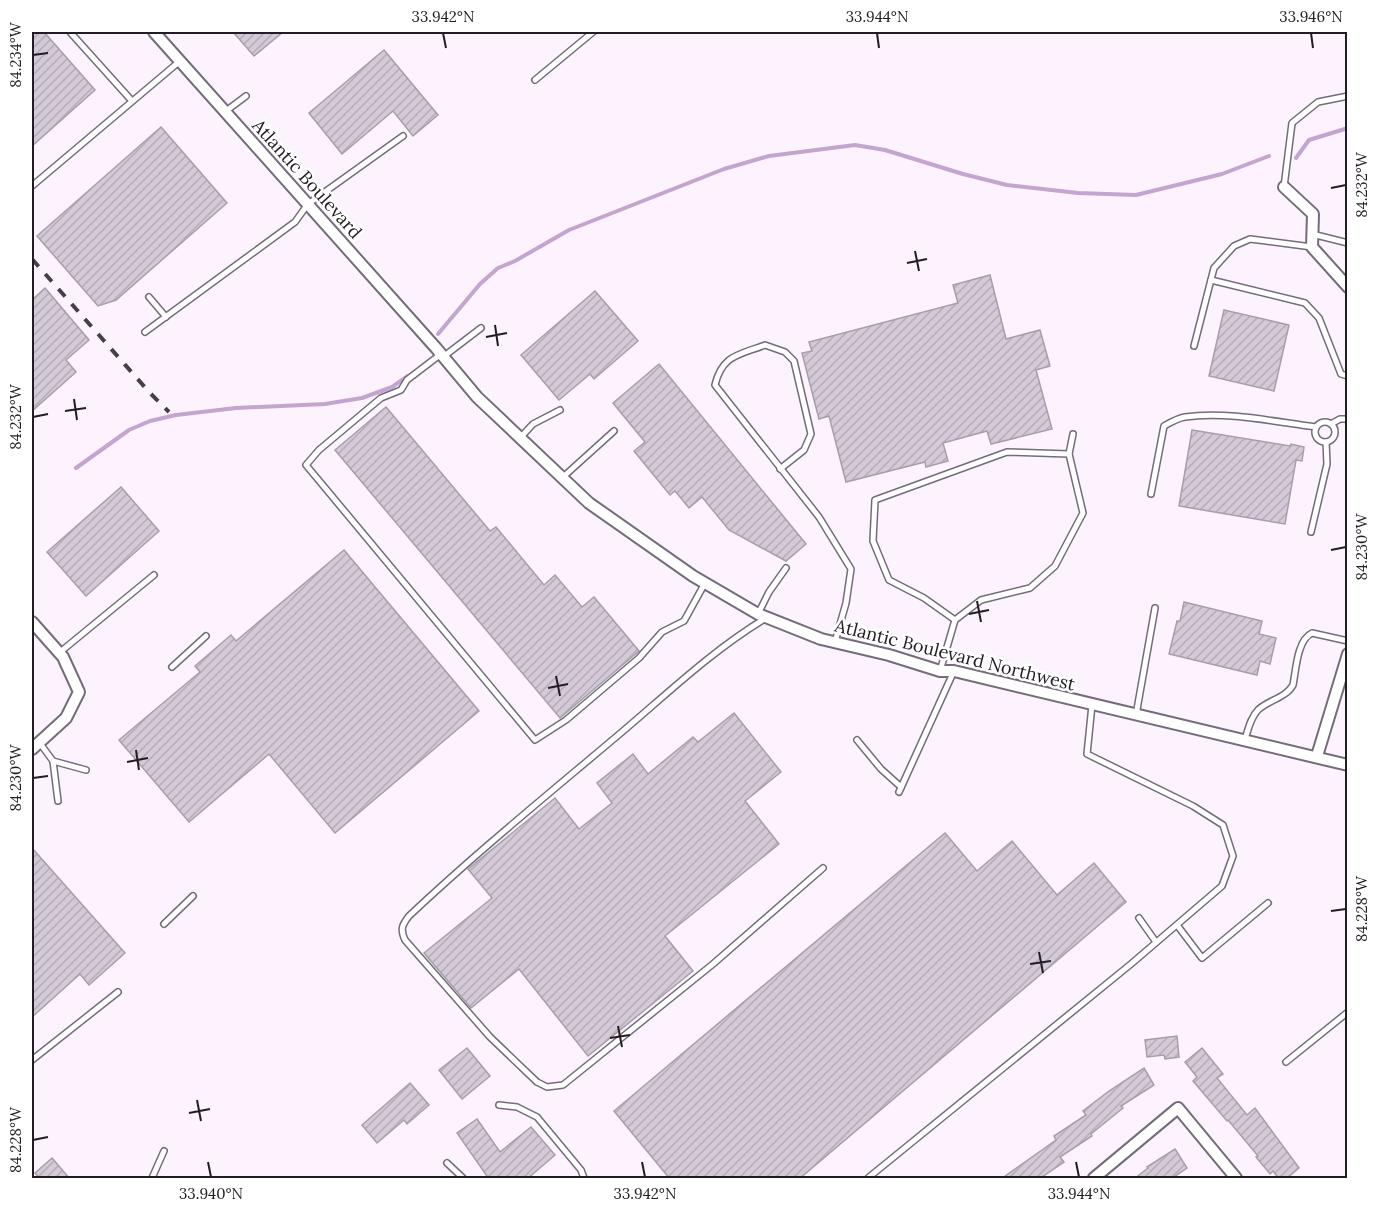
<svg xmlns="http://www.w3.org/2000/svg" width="1379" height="1210" viewBox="0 0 1379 1210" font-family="Lora,serif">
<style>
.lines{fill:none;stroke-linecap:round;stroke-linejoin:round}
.stream{stroke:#c4a4d0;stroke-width:4}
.building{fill:url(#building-hatch);stroke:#a79dab;stroke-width:1.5}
.lane-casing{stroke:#756c79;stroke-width:8}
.street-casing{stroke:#756c79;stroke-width:14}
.lane{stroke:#fff;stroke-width:5}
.street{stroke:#fff;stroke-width:10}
.rail{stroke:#454046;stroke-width:4;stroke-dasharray:10 10;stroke-linecap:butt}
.ticks{fill:none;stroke:#211d22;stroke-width:2}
.labels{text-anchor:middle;stroke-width:5;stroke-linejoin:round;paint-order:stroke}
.street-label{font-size:18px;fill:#211d22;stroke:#fff}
.neatline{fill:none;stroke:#211d22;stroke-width:2}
.ticks-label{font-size:15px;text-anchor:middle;fill:#211d22}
</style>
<defs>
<pattern id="building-hatch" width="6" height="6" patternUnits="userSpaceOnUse" patternTransform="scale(1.5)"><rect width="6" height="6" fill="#d3c9d7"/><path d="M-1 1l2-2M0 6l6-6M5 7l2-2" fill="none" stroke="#b5acb8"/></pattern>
</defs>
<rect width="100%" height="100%" fill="#fcf3ff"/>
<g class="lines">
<g class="stream">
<polyline points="1296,158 1309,140 1348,128"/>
<polyline points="438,334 480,284 498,268 515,261 569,230 724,169 769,156 855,145 885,150 963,174 1007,185 1078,193 1136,195 1222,174 1269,156"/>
<polyline points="76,468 129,430 150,421 176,415 236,408 325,404 362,398 392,387 408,376"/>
</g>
</g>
<g class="building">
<polygon points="32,32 44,32 95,90 32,146"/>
<polygon points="233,32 283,32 254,56"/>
<polygon points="384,50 438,115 413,136 393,111 342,154 309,113"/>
<polygon points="161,127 227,203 116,300 98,306 37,236"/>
<polygon points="990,275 1006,339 1040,330 1050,366 1036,370 1052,429 991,444 987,431 943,443 948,461 926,467 925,462 846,482 829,416 819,419 802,353 812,351 809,342 958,303 953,285"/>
<polygon points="45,288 89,340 66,360 76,372 32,411 32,300"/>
<polygon points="595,291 638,341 594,379 590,374 559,400 521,355"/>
<polygon points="1224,310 1289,325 1274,391 1209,376"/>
<polygon points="659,364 806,544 786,561 729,530 702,497 689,508 675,491 670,495 634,451 645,442 613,403"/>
<polygon points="386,407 490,531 496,527 544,585 555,575 582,607 594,597 639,651 560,718 335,450"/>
<polygon points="1192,430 1290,446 1291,444 1304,447 1302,461 1296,460 1285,524 1179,506"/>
<polygon points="121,487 159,531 86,596 47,552"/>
<polygon points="344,550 479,711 335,833 269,754 189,822 119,740 200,672 195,666 231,635 236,641"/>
<polygon points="1184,602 1262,621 1259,634 1276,638 1270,664 1260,661 1257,675 1169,654 1177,621 1180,621"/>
<polygon points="734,713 781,772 745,801 779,844 665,936 693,971 588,1056 519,969 471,1008 424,953 492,898 468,869 555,798 579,829 612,803 597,783 633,754 648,774 693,737 698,742"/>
<polygon points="945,833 977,871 1012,841 1057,895 1094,863 1126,902 799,1179 670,1179 614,1111"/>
<polygon points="32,848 125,953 89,985 80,974 32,1017"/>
<polygon points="1177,1036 1179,1057 1165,1059 1164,1055 1147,1057 1145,1040"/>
<polygon points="467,1048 490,1076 462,1099 439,1070"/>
<polygon points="1202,1048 1223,1074 1217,1078 1247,1115 1255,1108 1299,1168 1286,1179 1279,1179 1273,1171 1270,1174 1256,1157 1258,1156 1228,1120 1227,1121 1193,1081 1197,1077 1185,1062"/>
<polygon points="1144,1068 1154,1085 1121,1106 1123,1108 1091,1134 1092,1136 1060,1157 1064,1162 1039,1179 1001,1179 1056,1140 1054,1136 1086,1115 1083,1111 1109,1091"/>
<polygon points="410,1083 429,1105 407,1124 404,1120 377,1143 362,1125"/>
<polygon points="477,1119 500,1152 531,1127 555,1155 527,1179 489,1179 457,1133"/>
<polygon points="1175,1149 1187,1168 1171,1179 1134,1179 1148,1168 1147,1167"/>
<polygon points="52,1158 70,1179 40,1179 35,1173"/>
</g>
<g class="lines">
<defs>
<g id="lane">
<polyline points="70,32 132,101"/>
<polyline points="535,80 593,32"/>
<polyline points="226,111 246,96"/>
<polyline points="32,186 180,61"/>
<polyline points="1284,187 1292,123 1318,102 1348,96"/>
<polyline points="1312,234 1348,243"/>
<polyline points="1211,280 1305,303 1319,318 1341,374 1348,376"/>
<polyline points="149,297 166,317"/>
<polyline points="145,332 295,222 308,204 403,136"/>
<polyline points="1194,346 1214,268 1234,246 1250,239 1312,247"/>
<polyline points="441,354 407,380 401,390 381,398 319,450 306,465 535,740 566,720 639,658 662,632 684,621 705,583"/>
<polyline points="443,357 481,328"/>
<circle cx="1325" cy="432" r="10"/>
<polyline points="1331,424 1340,419 1348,419"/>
<polyline points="520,438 533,424 560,410"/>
<path d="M780,469L804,450L811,434L794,361L785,352L765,345C739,355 722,355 715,385L819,517L851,569L846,603L835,642"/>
<polyline points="562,478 614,431"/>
<path d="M1151,494L1164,426C1171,422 1178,418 1185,417C1226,411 1276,422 1316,427"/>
<polyline points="1311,532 1327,464 1326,442"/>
<polyline points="758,614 769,592 786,568"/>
<path d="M766,618C711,651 665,696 616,737C546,796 476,853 409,916C402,925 400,929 405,940L490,1037L537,1082L547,1087L563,1085L713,964L823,868"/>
<polyline points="955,620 924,598 889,580 873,541 875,500 1007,452 1069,454"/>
<polyline points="59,653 154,575"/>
<polyline points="172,667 206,636"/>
<polyline points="940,671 955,620 981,600 1030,588 1055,566 1083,513 1069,454 1073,434"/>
<polyline points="1136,715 1155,608"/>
<polyline points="857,740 881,769 901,787"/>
<polyline points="39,742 53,761 58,801"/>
<path d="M1244,742C1248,731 1250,718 1258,710C1268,700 1286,698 1293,685C1296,670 1297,640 1312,633L1348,641"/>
<polyline points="53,761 86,770"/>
<polyline points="899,792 954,671"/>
<polyline points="1139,918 1156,942"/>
<polyline points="164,924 193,896"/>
<polyline points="1177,925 1202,958 1268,903"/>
<polyline points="32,1060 118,992"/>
<polyline points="1286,1062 1348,1012"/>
<polyline points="499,1105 517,1107 537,1117 581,1170 584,1178"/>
<polyline points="447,1163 463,1178"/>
<polyline points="152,1178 164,1151"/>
<polyline points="868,1178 1131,964 1222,886 1233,856 1223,825 1193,806 1087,754 1092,705"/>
</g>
<g id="street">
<polyline points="154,32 436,348 477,397 589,503 693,576 758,614 821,639 889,655 940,671 954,671 1348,765"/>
<polyline points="1284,187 1313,214 1312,247 1348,287"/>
<polyline points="32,622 63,657 79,692 66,718 32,749"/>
<polyline points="1317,756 1348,654"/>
<polyline points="1094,1178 1178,1108 1236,1178"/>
</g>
</defs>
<use href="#lane" class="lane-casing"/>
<use href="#street" class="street-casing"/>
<use href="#lane" class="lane"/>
<use href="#street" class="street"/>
<polyline class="rail" points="32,259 150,393 169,412"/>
</g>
<path class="ticks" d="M443,33L446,48M877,33L879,48M1311,33L1313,48M33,55L48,53M1331,188L1346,185M915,251L919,271M907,263L927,259M495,325L498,346M486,337L507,333M74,399L77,420M65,411L86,408M33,417L48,414M1331,550L1346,547M977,601L981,622M969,614L989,610M556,676L560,696M548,688L568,684M136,750L139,770M127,762L148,758M33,778L48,776M1331,911L1346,909M1039,952L1043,973M1030,964L1051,961M618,1026L622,1047M610,1038L630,1035M197,1100L201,1121M189,1113L210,1109M33,1140L48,1137M208,1162L211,1177M642,1162L645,1177M1076,1162L1079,1177"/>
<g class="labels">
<g class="street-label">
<text transform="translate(307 179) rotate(48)" y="6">Atlantic Boulevard</text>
<text transform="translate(955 655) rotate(14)" y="6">Atlantic Boulevard Northwest</text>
</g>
</g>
<rect width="1379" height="1210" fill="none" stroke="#ffffff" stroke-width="66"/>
<rect x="33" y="33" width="1313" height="1144" class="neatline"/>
<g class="ticks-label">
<text x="443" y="22">33.942°N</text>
<text x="877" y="22">33.944°N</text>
<text x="1311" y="22">33.946°N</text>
<text transform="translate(16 55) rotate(-90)" y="5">84.234°W</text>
<text transform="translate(1362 185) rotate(-90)" y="5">84.232°W</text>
<text transform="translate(16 417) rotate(-90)" y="5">84.232°W</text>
<text transform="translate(1362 547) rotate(-90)" y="5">84.230°W</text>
<text transform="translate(16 778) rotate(-90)" y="5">84.230°W</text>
<text transform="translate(1362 909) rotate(-90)" y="5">84.228°W</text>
<text transform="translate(16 1140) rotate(-90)" y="5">84.228°W</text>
<text x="211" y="1199">33.940°N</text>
<text x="645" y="1199">33.942°N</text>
<text x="1079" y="1199">33.944°N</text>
</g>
</svg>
